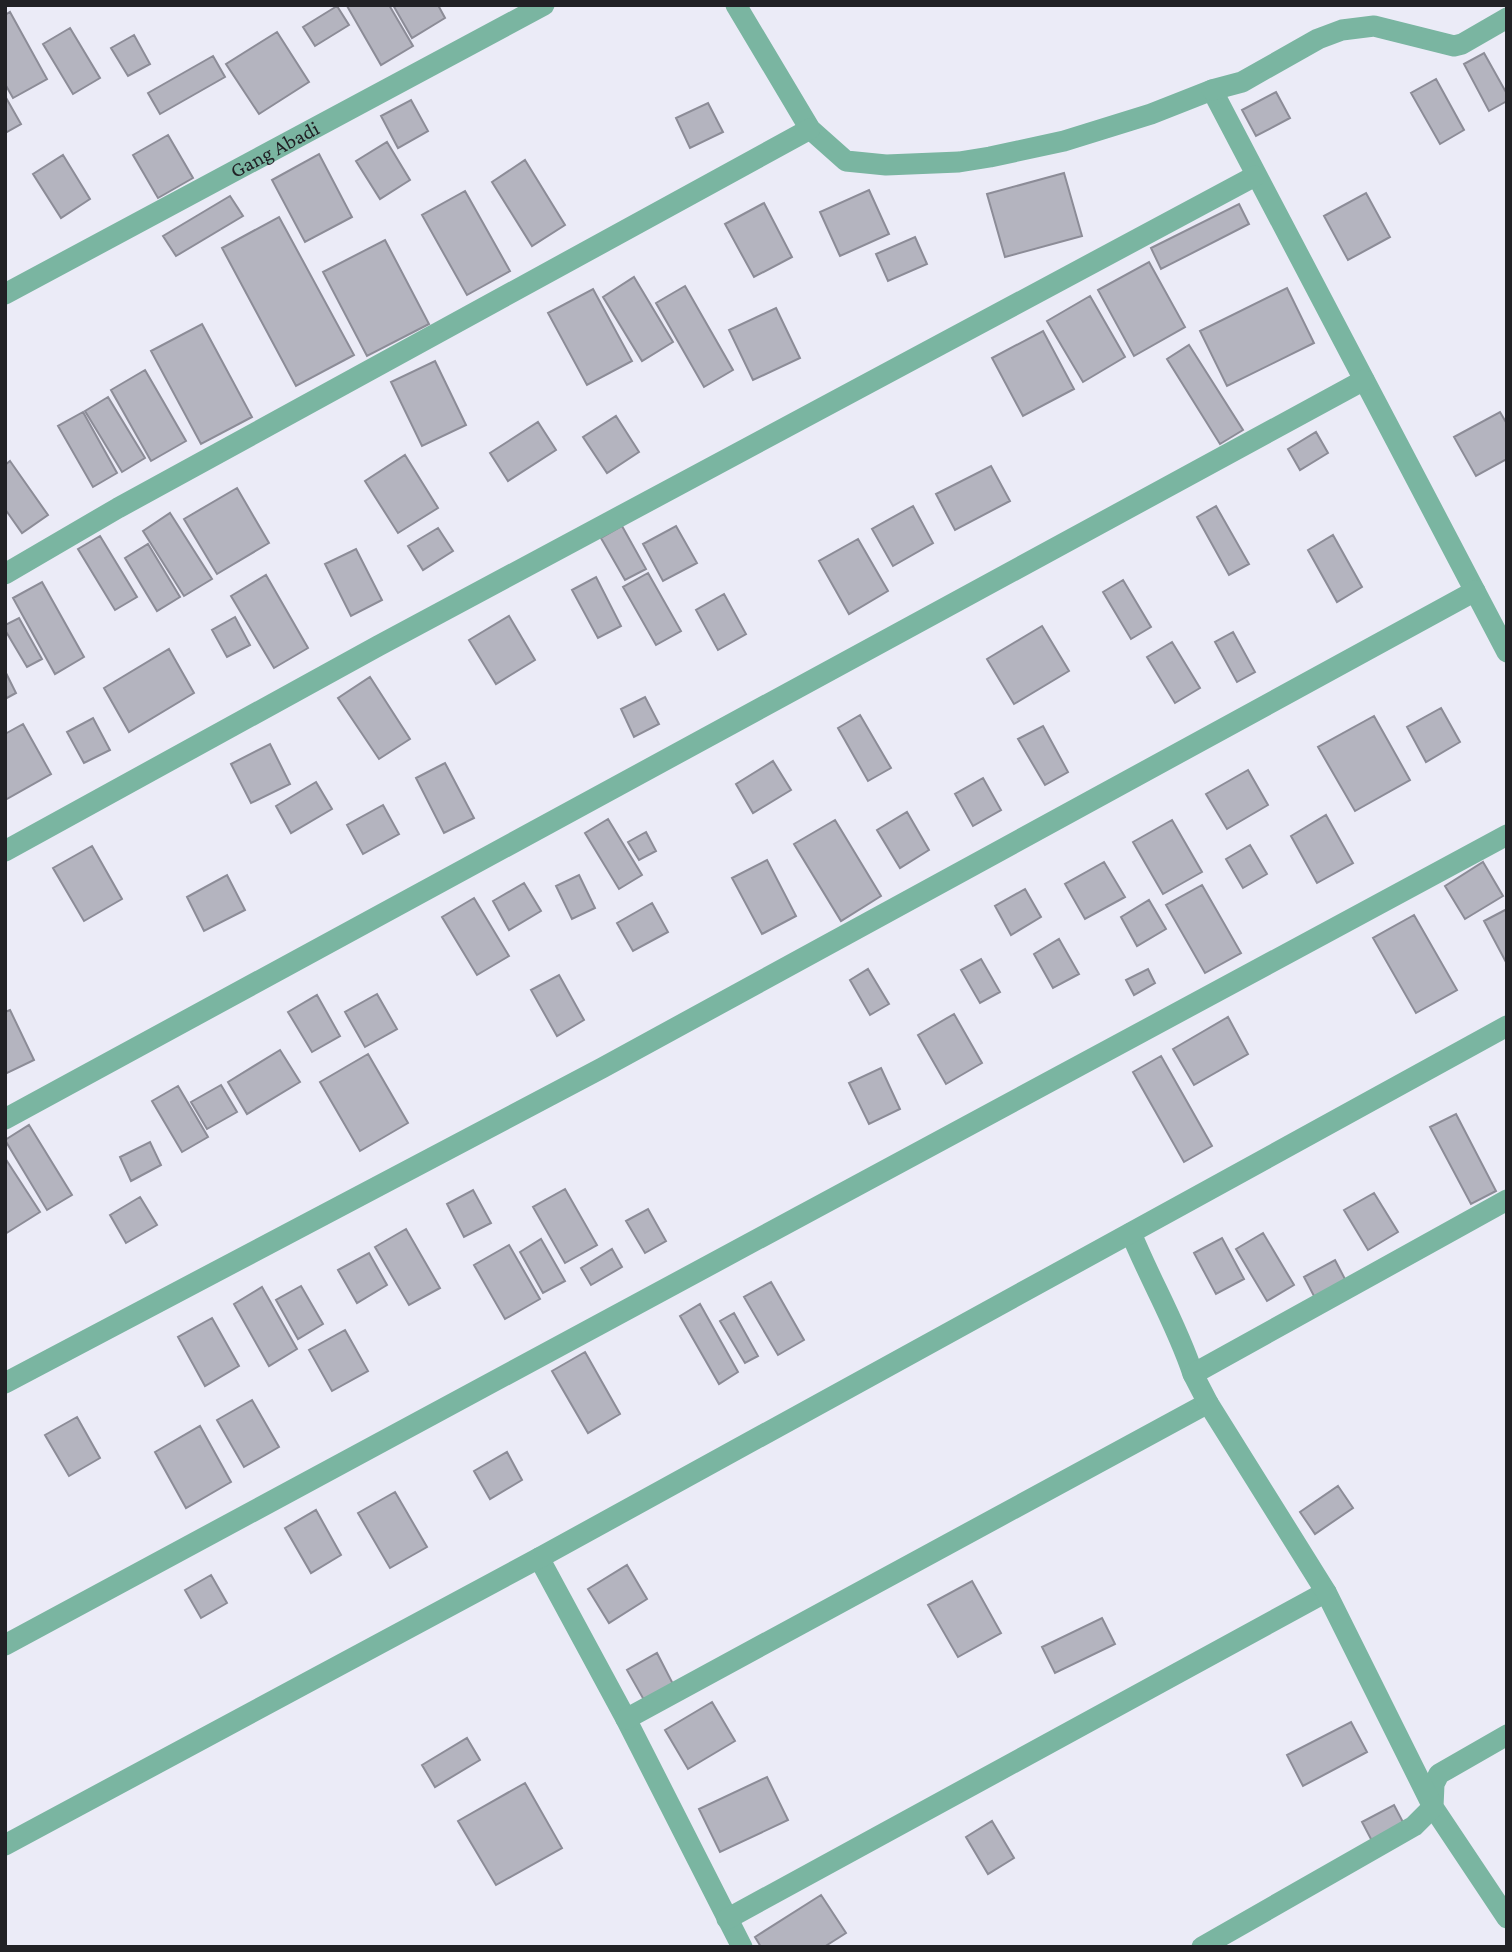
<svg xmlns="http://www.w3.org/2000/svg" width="1512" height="1952" font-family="'Crimson Pro',serif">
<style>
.building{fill:#b4b4bf;stroke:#8c8c97;stroke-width:2}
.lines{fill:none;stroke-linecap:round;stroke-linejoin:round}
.minor{stroke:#7ab5a1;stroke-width:21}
.labels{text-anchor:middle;stroke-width:6;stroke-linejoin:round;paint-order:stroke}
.street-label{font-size:21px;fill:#212125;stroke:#fff}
</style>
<rect width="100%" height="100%" fill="#ebebf7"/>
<path class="building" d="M349 5H389L413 46 381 65 347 6Z
M393 5H438L445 18 412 38Z
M337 6 349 25 315 46 303 27Z
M10 12 47 79 13 98 5 84V15Z
M70 28 100 78 73 94 43 44Z
M277 32 309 82 259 114 226 64Z
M134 35 150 64 128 76 111 48Z
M1484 53 1507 94V101L1489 111 1464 64Z
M213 56 225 77 160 114 148 93Z
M1436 79 1464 130 1440 144 1411 93Z
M1276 92 1290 118 1256 136 1242 110Z
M5 96 21 124 5 133Z
M411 100 428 131 398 148 381 116Z
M708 103 723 132 690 148 676 118Z
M168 135 193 178 158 198 133 155Z
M387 142 410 180 380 199 356 161Z
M319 154 352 217 305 242 272 180Z
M63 155 90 199 61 218 33 174Z
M525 160 565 225 532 246 492 182Z
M1064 173 1082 236 1005 257 987 194Z
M869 190 889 234 840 256 820 212Z
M465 191 510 271 467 295 422 215Z
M1366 193 1390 237 1348 260 1324 216Z
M230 196 243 216 176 256 163 236Z
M764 203 792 257 754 277 725 224Z
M1239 204 1249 224 1161 269 1151 248Z
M279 217 354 355 296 386 222 248Z
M915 237 927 264 888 281 876 254Z
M385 240 429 324 367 356 323 272Z
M1149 262 1185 327 1134 356 1098 290Z
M634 277 673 342 642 361 603 297Z
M685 286 733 370 704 387 656 303Z
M1287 288 1314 343 1227 386 1200 331Z
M593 289 632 361 587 385 548 313Z
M1090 296 1125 357 1083 382 1047 321Z
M776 308 800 358 753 380 729 330Z
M202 324 252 417 201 444 151 351Z
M1043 331 1074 389 1023 416 992 358Z
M1189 345 1243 430 1220 444 1167 359Z
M435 361 466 425 422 446 391 382Z
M145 370 186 441 151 461 111 390Z
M108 397 145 458 122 472 85 411Z
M83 412 117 473 93 487 58 426Z
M1500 412 1507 424V459L1476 476 1454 437Z
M616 416 639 452 607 473 583 437Z
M538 422 556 450 508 481 490 453Z
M1316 432 1328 453 1300 470 1288 449Z
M405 455 438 508 398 533 365 481Z
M10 461 48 515 22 533 5 509V465Z
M991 466 1010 501 955 530 936 494Z
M237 488 269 543 217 574 184 519Z
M913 506 933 543 893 566 872 529Z
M1216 506 1249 564 1229 575 1197 517Z
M170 513 212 579 184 596 143 531Z
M622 526 646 569 625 580 601 538Z
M676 526 697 563 663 581 643 544Z
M438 528 453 551 423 570 408 546Z
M1333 535 1362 587 1337 602 1308 550Z
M100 536 137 597 115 610 78 549Z
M858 539 888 591 849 614 819 561Z
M148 544 180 597 157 611 125 558Z
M356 549 382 600 351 616 325 564Z
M648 573 681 631 656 645 623 587Z
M266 575 308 648 274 668 231 596Z
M596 577 621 626 598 638 572 590Z
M1123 580 1151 627 1131 639 1103 592Z
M42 582 84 657 55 674 13 598Z
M724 594 746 634 718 650 696 610Z
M509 616 535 660 496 684 469 640Z
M235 617 250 645 227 657 212 630Z
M19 618 42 659 27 667 5 630V625Z
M1042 626 1069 671 1014 704 987 659Z
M1233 632 1255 672 1237 682 1215 642Z
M1172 642 1200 688 1175 703 1147 657Z
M169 649 194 693 129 732 104 688Z
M6 673 16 693 5 699V673Z
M370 677 410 739 379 759 338 698Z
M645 697 659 724 634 737 621 709Z
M1441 708 1460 742 1426 762 1407 727Z
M860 715 891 768 868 781 838 728Z
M1374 716 1410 780 1355 811 1318 747Z
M93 718 110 750 84 763 67 732Z
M23 724 51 774 5 800V734Z
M1043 726 1068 772 1045 785 1018 739Z
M270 744 290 784 251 803 231 764Z
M773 761 791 790 753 813 736 784Z
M445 763 474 818 444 833 416 778Z
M1248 770 1268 805 1227 829 1206 794Z
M983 778 1001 810 973 826 955 794Z
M316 782 332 809 291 833 276 806Z
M383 805 399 834 363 854 347 825Z
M907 812 929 850 900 868 877 830Z
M1326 815 1353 863 1317 883 1291 836Z
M608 819 642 875 619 889 585 833Z
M835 820 881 896 841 921 794 844Z
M1172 820 1202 872 1163 894 1133 842Z
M646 832 656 851 639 860 628 842Z
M1250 845 1267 874 1243 888 1226 859Z
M92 846 122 899 84 921 53 868Z
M767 860 796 916 762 934 732 878Z
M1104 862 1125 897 1085 919 1065 884Z
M1483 862 1503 896 1465 919 1445 886Z
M227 875 245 910 204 931 187 897Z
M579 875 595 908 572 919 556 886Z
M524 883 541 911 509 930 493 901Z
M1202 885 1241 953 1205 973 1166 905Z
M1025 889 1041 917 1011 935 995 906Z
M474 898 509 956 477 975 442 917Z
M1149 900 1166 929 1137 946 1121 917Z
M652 903 668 932 633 951 617 923Z
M1507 909V964L1484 921Z
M1414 915 1457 990 1416 1013 1373 938Z
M1059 939 1079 974 1053 988 1034 954Z
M981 959 1000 992 980 1003 961 970Z
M868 969 889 1004 870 1015 850 980Z
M1148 969 1155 983 1134 995 1126 980Z
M559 975 584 1020 557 1036 531 990Z
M377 994 397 1029 365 1047 345 1012Z
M317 995 340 1036 312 1052 288 1012Z
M10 1010 34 1060 5 1074V1012Z
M954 1014 982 1063 946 1084 918 1035Z
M1228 1017 1248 1054 1194 1085 1173 1049Z
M280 1050 300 1082 247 1114 228 1082Z
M368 1054 408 1123 360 1151 320 1082Z
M1161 1056 1212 1146 1184 1162 1133 1072Z
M881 1068 900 1109 869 1124 849 1083Z
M221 1085 237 1112 207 1129 191 1102Z
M178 1086 208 1137 182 1152 152 1101Z
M1456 1114 1496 1191 1471 1204 1430 1127Z
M29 1125 72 1195 47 1210 5 1140Z
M150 1142 161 1165 131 1181 120 1157Z
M5 1158 40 1212 5 1234Z
M565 1189 597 1245 565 1263 533 1207Z
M473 1190 491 1223 464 1237 447 1204Z
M1374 1193 1398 1232 1368 1250 1344 1210Z
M140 1197 157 1225 126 1243 110 1215Z
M648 1209 666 1241 645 1253 626 1221Z
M406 1229 440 1288 409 1305 375 1247Z
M1263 1233 1294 1285 1267 1301 1236 1249Z
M1222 1238 1244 1279 1216 1294 1194 1253Z
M541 1239 565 1281 543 1293 520 1252Z
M509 1245 540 1299 505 1319 474 1265Z
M612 1249 622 1267 591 1285 581 1268Z
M369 1253 387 1285 357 1303 338 1270Z
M1335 1260 1346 1281 1315 1298 1304 1277Z
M771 1282 804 1340 778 1355 744 1297Z
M301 1286 323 1324 298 1339 276 1300Z
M262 1287 297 1349 269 1366 234 1304Z
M700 1304 738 1372 719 1384 680 1316Z
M734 1313 758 1356 745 1363 720 1321Z
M212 1318 239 1366 205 1386 178 1337Z
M345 1330 368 1371 332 1391 309 1350Z
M585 1352 620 1414 588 1433 552 1371Z
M252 1400 279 1447 244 1467 217 1420Z
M77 1417 100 1458 69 1476 45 1435Z
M200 1426 231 1482 186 1508 155 1452Z
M507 1452 522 1480 490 1499 474 1471Z
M1338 1486 1353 1508 1315 1534 1300 1512Z
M395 1492 427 1547 390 1568 358 1513Z
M316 1510 341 1555 311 1573 285 1528Z
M627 1565 647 1599 609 1623 588 1589Z
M211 1575 227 1603 201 1618 185 1590Z
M972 1581 1001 1633 958 1657 928 1605Z
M1102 1618 1115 1644 1055 1673 1042 1647Z
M657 1653 673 1684 644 1700 627 1670Z
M712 1702 735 1741 688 1769 665 1730Z
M1351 1722 1367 1752 1303 1786 1287 1755Z
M467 1738 480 1760 435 1787 422 1765Z
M767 1777 788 1820 720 1852 699 1809Z
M525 1783 562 1848 496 1885 458 1821Z
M1394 1805 1404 1824 1372 1841 1362 1822Z
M992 1821 1014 1858 988 1874 966 1837Z
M821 1895 846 1933 824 1947H761L755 1937Z"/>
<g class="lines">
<g class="minor">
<path d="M736 5 810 129 846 161 886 165 959 162 990 157 1064 141 1151 114 1212 90 1507 652"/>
<path d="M1212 90 1242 82 1318 39 1342 30 1374 26 1454 46 1462 44 1507 18"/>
<path id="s1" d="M5 294 544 5"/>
<path d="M5 574 118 508 810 129"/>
<path d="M5 851 378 646 1255 176"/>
<path d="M5 1119 1364 380"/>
<path d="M1131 1233C1150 1280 1177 1325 1193 1374"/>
<path d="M5 1383 602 1068 1475 591"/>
<path d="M539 1558 626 1719 742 1947"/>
<path d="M5 1645 1507 835"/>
<path d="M626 1719 1208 1403"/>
<path d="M1507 1735 1439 1774 1434 1784 1433 1807 1507 1918"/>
<path d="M5 1845 539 1558 1507 1026"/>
<path d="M727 1919 1326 1592"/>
<path d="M1202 1947 1414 1826 1433 1807 1326 1592 1208 1403 1193 1374 1507 1200"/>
</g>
</g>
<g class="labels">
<g class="street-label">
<text dy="7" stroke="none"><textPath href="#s1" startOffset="306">Gang Abadi</textPath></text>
</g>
</g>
<rect width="1512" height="1952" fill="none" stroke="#212125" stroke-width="14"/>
</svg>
